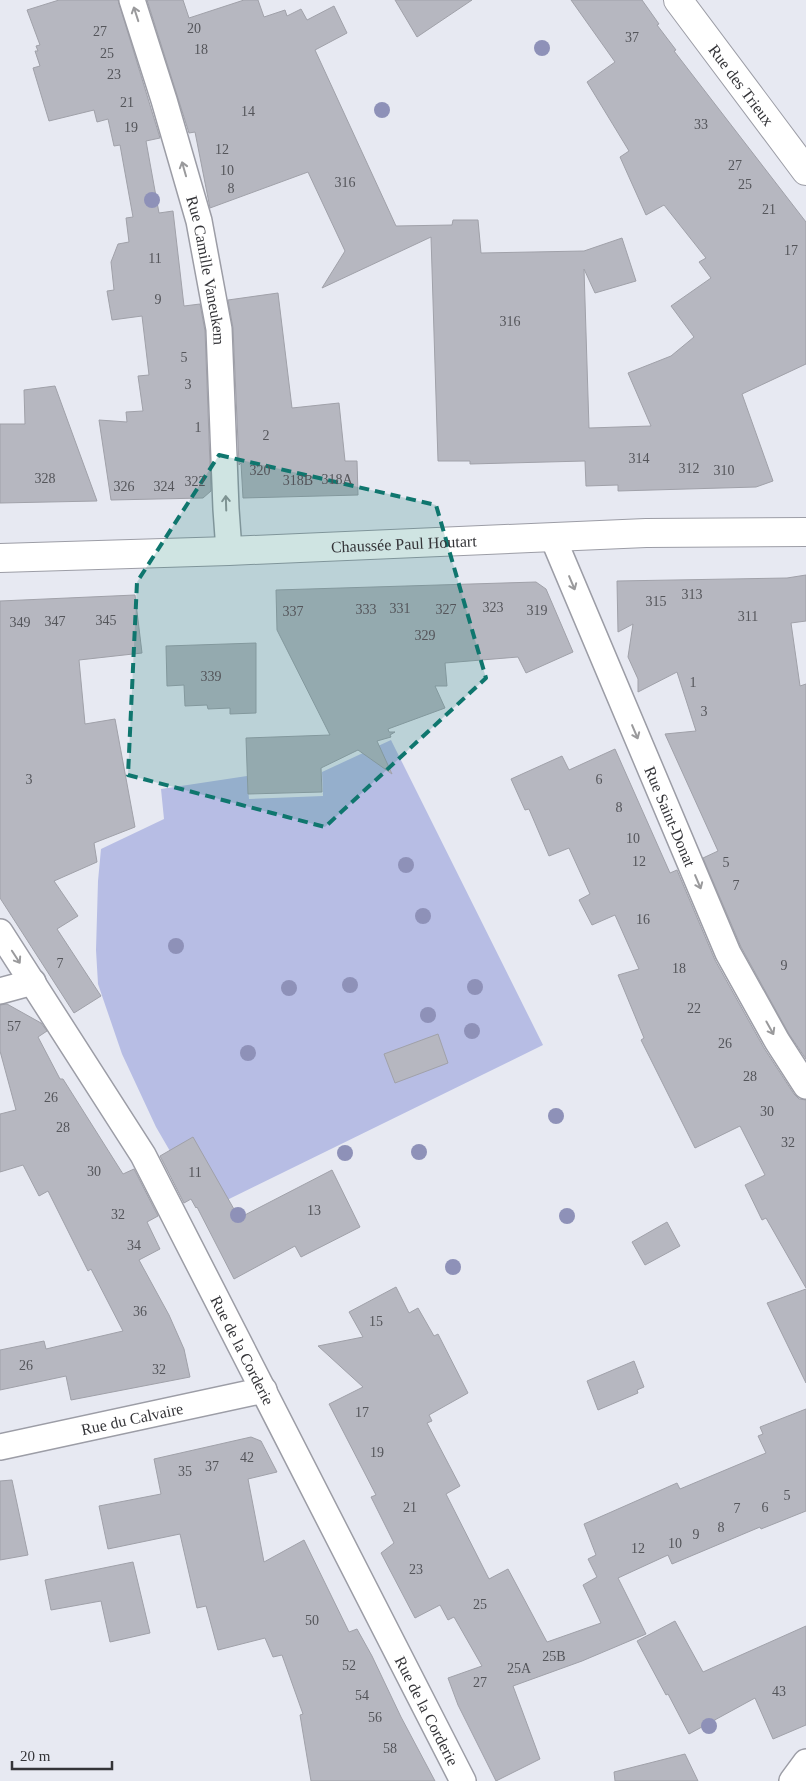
<svg xmlns="http://www.w3.org/2000/svg" width="806" height="1781" font-family="Georgia,serif">
<style>
.green{fill:#b7bde4}
.building{fill:#b6b7c0;stroke:#a0a1a9}
.lines{fill:none;stroke-linecap:round;stroke-linejoin:round}
.street-casing{stroke:#9c9da6;stroke-width:28}
.secondary-casing{stroke:#9c9da6;stroke-width:30}
.primary-casing{stroke:#9c9da6;stroke-width:30}
.street{stroke:#fff;stroke-width:25}
.secondary{stroke:#fff;stroke-width:28}
.primary{stroke:#fff;stroke-width:28}
.tree{fill:#8e91b8}
.oneway{stroke:#9a9a9c}
.marked{fill:#0f766e;fill-opacity:0.2;stroke:#0f766e;stroke-width:4;stroke-dasharray:10 6;stroke-linejoin:round}
.labels{text-anchor:middle;stroke-width:5;stroke-linejoin:round;paint-order:stroke}
.number-label{font-size:14px;fill:#54555a}
.street-label{font-size:16px;fill:#343438;stroke:#e7e9f2}
</style>
<rect width="100%" height="100%" fill="#e7e9f2"/>
<path class="green" d="M391 740 543 1045 225 1201 174 1158 156 1127 122 1054 98 984 96 950 98 881 101 849 164 819 161 789 247 776 249 799 323 796 322 772Z"/>
<path class="building" d="M59 0H118L160 138 146 141 159 213 173 211 184 306 200 304 205 331 211 491 203 498 111 500 99 420 127 422 126 412 143 411 138 376 149 375 142 316 112 320 107 291 114 290 111 262 118 244 129 242 126 218 133 217 120 145 114 146 108 119 97 122 94 110 49 121 33 68 40 66 35 51H38L36 46 40 45 27 10Z
M147 0H183L189 18 244 0H258L264 17 285 10 287 16 301 9 307 20 334 6 347 33 315 50 396 226 452 225 453 220H478L481 253 584 251 622 238 636 281 595 293 584 269 589 428 651 426 628 373 671 356 694 337 671 306 711 278 699 262 706 258 664 205 646 215 620 157 629 151 587 82 615 62 571 0H642L659 24 657 25 676 50 674 51 806 222V364L742 394 773 481 756 487 618 491V485L586 486 585 461 470 464V461H438L431 237 322 288 345 251 308 172 210 208 195 132 189 133Z
M395 0H472L417 37Z
M278 293 292 408 339 403 345 461H357L358 495 243 498 241 463 239 465 233 328 228 300Z
M55 386 97 501 0 503V424H25L24 390Z
M806 575V621L791 623 800 686 806 684V1059L789 1034 741 947 703 858 718 851 665 734 696 731 677 672 638 692V679L628 657 633 624 618 632 617 581 787 578Z
M536 582 546 589 573 652 526 673 518 657 445 663 447 686H435L445 708 388 729 389 732H395L390 735 391 737 377 741 392 774 358 750 321 768 322 792 248 794 246 738 330 735 277 630 276 590Z
M135 595 142 653 79 660 85 724 115 719 135 827 94 843 97 862 54 881 78 916 57 929 101 996 74 1013 0 898V601Z
M256 643V713L230 714V708L208 709 207 705 185 706 184 685 167 686 166 646Z
M615 749 670 873 677 870 715 960 764 1048 794 1094 799 1099 806 1100V1288L766 1218 762 1220 745 1185 765 1175 740 1126 695 1148 641 1040 644 1038 618 975 639 969 615 915 592 925 579 900 590 894 569 848 549 856 529 809 525 810 511 779 562 756 569 770Z
M7 1004 41 1023 47 1031 38 1037 60 1079H63L123 1174 134 1169 158 1216 147 1222 160 1249 139 1260 169 1315 184 1349 190 1377 71 1400 66 1376 0 1390V1350L44 1341 46 1349 123 1331 91 1269 88 1271 48 1191 39 1196 23 1165 0 1172V1114L16 1110 0 1051V1005Z
M438 1034 448 1063 395 1083 384 1054Z
M193 1137 239 1218 332 1170 360 1227 301 1257 295 1246 234 1279 197 1207 196 1208 191 1199 184 1203 160 1156Z
M667 1222 680 1246 645 1265 632 1242Z
M396 1287 409 1313 418 1308 434 1336 438 1334 468 1393 429 1415 432 1421 427 1423 460 1486 446 1494 489 1579 508 1569 547 1642 601 1623 583 1585 597 1577 588 1559 596 1555 584 1524 677 1483 680 1489 766 1453 758 1436 763 1434 760 1427 806 1409V1511L761 1529 760 1527 672 1564 668 1555 618 1578 646 1634 582 1661 513 1686 540 1759 496 1781 458 1705 448 1678 482 1666 454 1617 448 1620 440 1605 415 1618 381 1553 394 1543 371 1497 376 1495 329 1404 363 1387 318 1346 363 1337 349 1312Z
M806 1289V1383L767 1303Z
M634 1361 644 1387 637 1390 638 1393 598 1410 587 1381Z
M251 1437 261 1441 277 1472 248 1479 264 1562 304 1540 349 1632 357 1629 372 1656 401 1717 435 1781H311L300 1715 303 1714 282 1655 273 1657 265 1638 218 1650 206 1606 197 1608 180 1534 108 1549 99 1506 161 1494 154 1459Z
M12 1480 28 1555 0 1560V1481Z
M133 1562 150 1633 110 1642 101 1601 51 1610 45 1580Z
M675 1621 703 1672 806 1626V1725L773 1739 755 1698 689 1734 668 1694 666 1695 637 1641Z
M685 1754 698 1781H615L614 1772Z"/>
<g class="lines">
<g class="street-casing">
<g id="street">
<path id="s1" d="M132 0 164 100 199 221 219 329 226 509 229 551"/>
<path id="s2" d="M553 538 728 953 777 1041 806 1086"/>
<path id="s3" d="M0 932 143 1155 463 1781"/>
<path d="M0 991 33 982"/>
<path id="s4" d="M0 1447 264 1390"/>
<path d="M792 1781 806 1762"/>
</g>
</g>
<g class="secondary-casing">
<g id="secondary">
<path id="s5" d="M678 0 806 171"/>
</g>
</g>
<g class="primary-casing">
<g id="primary">
<path id="s6" d="M0 558 229 551 646 533 806 532"/>
</g>
</g>
<use href="#street" class="street"/>
<use href="#secondary" class="secondary"/>
<use href="#primary" class="primary"/>
</g>
<g class="tree">
<circle cx="542" cy="48" r="8"/>
<circle cx="382" cy="110" r="8"/>
<circle cx="152" cy="200" r="8"/>
<circle cx="406" cy="865" r="8"/>
<circle cx="423" cy="916" r="8"/>
<circle cx="176" cy="946" r="8"/>
<circle cx="350" cy="985" r="8"/>
<circle cx="475" cy="987" r="8"/>
<circle cx="289" cy="988" r="8"/>
<circle cx="428" cy="1015" r="8"/>
<circle cx="472" cy="1031" r="8"/>
<circle cx="248" cy="1053" r="8"/>
<circle cx="556" cy="1116" r="8"/>
<circle cx="419" cy="1152" r="8"/>
<circle cx="345" cy="1153" r="8"/>
<circle cx="238" cy="1215" r="8"/>
<circle cx="567" cy="1216" r="8"/>
<circle cx="453" cy="1267" r="8"/>
<circle cx="709" cy="1726" r="8"/>
</g>
<defs><path id="oneway-shaft" d="M-6 0H5M1.5-3L5.5 0L1.5 3" fill="none" stroke-width="1.6" stroke-linecap="round" stroke-linejoin="round" transform="scale(1.25)"/></defs>
<g class="oneway">
<use href="#oneway-shaft" transform="translate(136 14) rotate(-108)"/>
<use href="#oneway-shaft" transform="translate(184 169) rotate(-106)"/>
<use href="#oneway-shaft" transform="translate(226 503) rotate(-92)"/>
<use href="#oneway-shaft" transform="translate(572 583) rotate(67)"/>
<use href="#oneway-shaft" transform="translate(635 732) rotate(67)"/>
<use href="#oneway-shaft" transform="translate(698 882) rotate(67)"/>
<use href="#oneway-shaft" transform="translate(16 957) rotate(57)"/>
<use href="#oneway-shaft" transform="translate(770 1028) rotate(61)"/>
</g>
<path class="marked" d="M219 455 436 505 486 678 325 827 128 775 137 582Z"/>
<g class="labels">
<g class="number-label">
<text x="194" y="33">20</text>
<text x="100" y="36">27</text>
<text x="632" y="42">37</text>
<text x="201" y="54">18</text>
<text x="107" y="58">25</text>
<text x="114" y="79">23</text>
<text x="127" y="107">21</text>
<text x="248" y="116">14</text>
<text x="701" y="129">33</text>
<text x="131" y="132">19</text>
<text x="222" y="154">12</text>
<text x="735" y="170">27</text>
<text x="227" y="175">10</text>
<text x="345" y="187">316</text>
<text x="745" y="189">25</text>
<text x="231" y="193">8</text>
<text x="769" y="214">21</text>
<text x="791" y="255">17</text>
<text x="155" y="263">11</text>
<text x="158" y="304">9</text>
<text x="510" y="326">316</text>
<text x="184" y="362">5</text>
<text x="188" y="389">3</text>
<text x="198" y="432">1</text>
<text x="266" y="440">2</text>
<text x="639" y="463">314</text>
<text x="689" y="473">312</text>
<text x="260" y="475">320</text>
<text x="724" y="475">310</text>
<text x="45" y="483">328</text>
<text x="337" y="484">318A</text>
<text x="298" y="485">318B</text>
<text x="195" y="486">322</text>
<text x="124" y="491">326</text>
<text x="164" y="491">324</text>
<text x="692" y="599">313</text>
<text x="656" y="606">315</text>
<text x="493" y="612">323</text>
<text x="400" y="613">331</text>
<text x="366" y="614">333</text>
<text x="446" y="614">327</text>
<text x="537" y="615">319</text>
<text x="293" y="616">337</text>
<text x="748" y="621">311</text>
<text x="106" y="625">345</text>
<text x="55" y="626">347</text>
<text x="20" y="627">349</text>
<text x="425" y="640">329</text>
<text x="211" y="681">339</text>
<text x="693" y="687">1</text>
<text x="704" y="716">3</text>
<text x="29" y="784">3</text>
<text x="599" y="784">6</text>
<text x="619" y="812">8</text>
<text x="633" y="843">10</text>
<text x="639" y="866">12</text>
<text x="726" y="867">5</text>
<text x="736" y="890">7</text>
<text x="643" y="924">16</text>
<text x="60" y="968">7</text>
<text x="784" y="970">9</text>
<text x="679" y="973">18</text>
<text x="694" y="1013">22</text>
<text x="14" y="1031">57</text>
<text x="725" y="1048">26</text>
<text x="750" y="1081">28</text>
<text x="51" y="1102">26</text>
<text x="767" y="1116">30</text>
<text x="63" y="1132">28</text>
<text x="788" y="1147">32</text>
<text x="94" y="1176">30</text>
<text x="195" y="1177">11</text>
<text x="314" y="1215">13</text>
<text x="118" y="1219">32</text>
<text x="134" y="1250">34</text>
<text x="140" y="1316">36</text>
<text x="376" y="1326">15</text>
<text x="26" y="1370">26</text>
<text x="159" y="1374">32</text>
<text x="362" y="1417">17</text>
<text x="377" y="1457">19</text>
<text x="247" y="1462">42</text>
<text x="212" y="1471">37</text>
<text x="185" y="1476">35</text>
<text x="787" y="1500">5</text>
<text x="410" y="1512">21</text>
<text x="765" y="1512">6</text>
<text x="737" y="1513">7</text>
<text x="721" y="1532">8</text>
<text x="696" y="1539">9</text>
<text x="675" y="1548">10</text>
<text x="638" y="1553">12</text>
<text x="416" y="1574">23</text>
<text x="480" y="1609">25</text>
<text x="312" y="1625">50</text>
<text x="554" y="1661">25B</text>
<text x="349" y="1670">52</text>
<text x="519" y="1673">25A</text>
<text x="480" y="1687">27</text>
<text x="779" y="1696">43</text>
<text x="362" y="1700">54</text>
<text x="375" y="1722">56</text>
<text x="390" y="1753">58</text>
</g>
<g class="street-label">
<text dy="6" stroke="none"><textPath href="#s5" startOffset="106">Rue des Trieux</textPath></text>
<text dy="6" stroke="none"><textPath href="#s1" startOffset="281">Rue Camille Vaneukem</textPath></text>
<text dy="6" stroke="none"><textPath href="#s6" startOffset="404">Chaussée Paul Houtart</textPath></text>
<text dy="6" stroke="none"><textPath href="#s2" startOffset="302">Rue Saint-Donat</textPath></text>
<text dy="6" stroke="none"><textPath href="#s3" startOffset="484">Rue de la Corderie</textPath></text>
<text dy="6" stroke="none"><textPath href="#s4" startOffset="135">Rue du Calvaire</textPath></text>
<text dy="6" stroke="none"><textPath href="#s3" startOffset="889">Rue de la Corderie</textPath></text>
</g>
</g>
<path d="M12 1761v8h100v-8" fill="none" stroke="#343438" stroke-width="2.5"/>
<text x="20" y="1761" font-size="15" fill="#343438" stroke="#e7e9f2" stroke-width="4" paint-order="stroke">20 m</text>
</svg>
